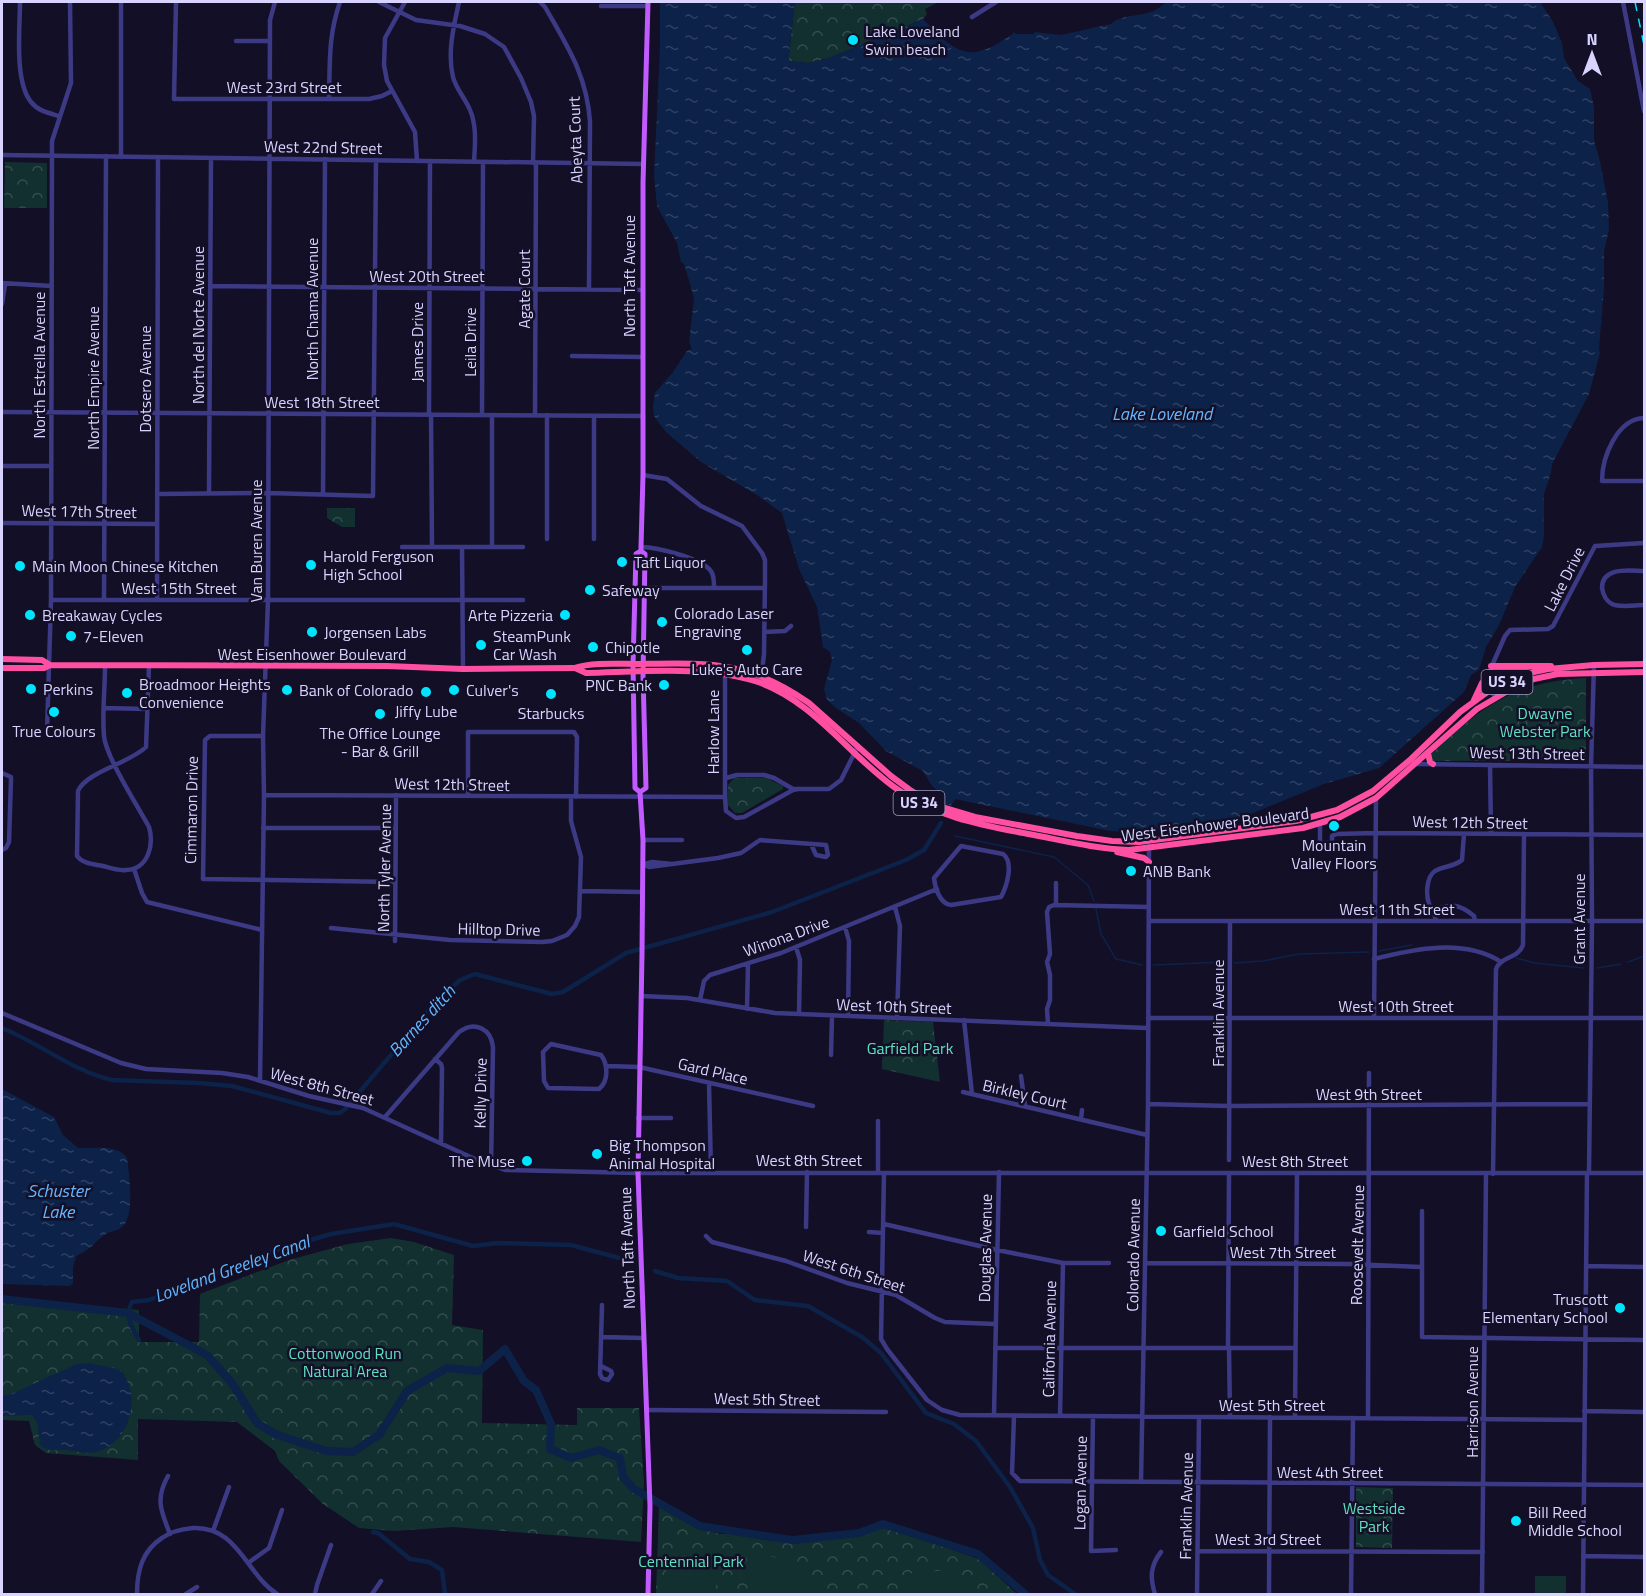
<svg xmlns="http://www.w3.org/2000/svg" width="1646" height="1596" font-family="'Titillium Web',sans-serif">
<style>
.forest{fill:url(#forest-crowns)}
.pitch{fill:#12302f}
.water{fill:url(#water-ripples)}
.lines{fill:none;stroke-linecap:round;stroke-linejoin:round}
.stream{stroke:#0c2248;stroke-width:1.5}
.canal{stroke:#0c2248;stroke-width:4.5}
.river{stroke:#0c2248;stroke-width:8}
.minor{stroke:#3d3a85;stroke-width:4.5}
.major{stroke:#c25bff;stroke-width:5}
.highway{stroke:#ff4fa3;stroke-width:6}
.rail{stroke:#00e5ff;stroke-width:1.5;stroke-dasharray:9 8;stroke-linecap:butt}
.poi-dot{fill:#00e5ff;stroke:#130f26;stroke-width:2}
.labels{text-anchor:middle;stroke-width:5;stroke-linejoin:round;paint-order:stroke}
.shield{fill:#130f26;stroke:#9e99be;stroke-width:1.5}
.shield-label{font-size:15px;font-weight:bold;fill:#d9d4ff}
.poi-label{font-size:16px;fill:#d9d4ff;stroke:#130f26;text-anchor:start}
.street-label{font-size:16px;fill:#d9d4ff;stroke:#130f26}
.park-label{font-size:16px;fill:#5fe0c0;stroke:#130f26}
.water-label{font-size:18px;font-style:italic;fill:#62b6ff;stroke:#130f26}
</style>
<defs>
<pattern id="forest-crowns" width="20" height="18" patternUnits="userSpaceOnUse" patternTransform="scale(1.5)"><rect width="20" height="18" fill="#12302f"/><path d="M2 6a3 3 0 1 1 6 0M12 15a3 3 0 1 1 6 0" fill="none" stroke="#344d4e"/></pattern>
<pattern id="water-ripples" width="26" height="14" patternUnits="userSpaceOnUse" patternTransform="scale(1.5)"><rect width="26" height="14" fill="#0c2248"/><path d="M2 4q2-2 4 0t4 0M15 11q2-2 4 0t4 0" fill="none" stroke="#2f4163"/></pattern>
</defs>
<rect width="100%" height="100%" fill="#130f26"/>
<path class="forest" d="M795 2H939L925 9 927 14 923 19 829 58 808 63 789 61V54Z
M5 162 47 163V208H4Z
M327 508H355V527H342L327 518Z
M1496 670 1523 671 1492 686 1491 678Z
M1586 678V760L1432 761 1430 755C1482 707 1513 682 1586 678Z
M734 778H766L783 786V789L742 813H735L727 804 728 785Z
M884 1020 933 1022 940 1082 882 1069Z
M391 1238 414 1242 454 1255 452 1325 483 1330 482 1423 577 1425V1408H639L644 1483 641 1542 453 1527 394 1531 359 1528 323 1504 279 1461 275 1451 237 1422 138 1419V1460L46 1453 35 1445 29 1421 2 1420V1298L139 1310V1342H199L200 1294 289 1260 348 1244Z
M1356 1487 1393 1488 1392 1548 1356 1547Z
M659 1505 696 1527 720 1534H733L766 1540 794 1542 822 1540 863 1534 875 1528 884 1527 898 1531 979 1559 1017 1594H656Z"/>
<path class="pitch" d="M1489 732H1501V755H1489Z
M922 1059 930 1060 932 1063 928 1078 915 1075 912 1070 915 1063Z
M688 1555H716V1594H661C662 1570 667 1566 688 1555Z
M747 1556C777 1557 812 1555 811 1594H748Z
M947 1570 971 1594H906L907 1574Z
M1535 1576H1566V1594H1535Z"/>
<path class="water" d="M660 2H795L789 53V61L808 63 829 58 923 19C939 35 959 60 983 50 994 47 1004 39 1013 34V32L1017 34H1034V32L1061 35 1111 24C1126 11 1150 20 1166 2H1540L1553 22 1562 43 1564 58 1578 81 1590 89 1594 107V140L1600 161 1608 203 1609 229 1604 251V288L1599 348 1600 353 1589 394 1552 464 1551 473 1544 494V536L1542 547 1515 587 1499 625 1486 647 1479 670 1471 675 1464 692 1379 768 1324 784 1241 818 1149 831 1126 832 1110 831 955 799 951 806 939 802 942 794 932 786 923 771 886 751 859 723 836 708 827 700 824 689 832 660 830 652 823 647 817 607 799 569 782 513 757 495 701 462 666 432 654 416 653 406 655 393 673 372 687 351 692 349 689 342 694 299 691 287 684 264 681 262 677 243 657 206 654 176 660 48Z
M2 1089 54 1117 63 1135 78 1148C93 1149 118 1143 127 1158 129 1173 135 1215 123 1226 119 1231 112 1230 106 1234 95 1241 91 1250 76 1256L73 1267V1283L70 1286 2 1284Z
M88 1363 119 1369C142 1391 132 1438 102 1450 89 1456 79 1451 66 1450 55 1450 48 1452 40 1445L37 1422 32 1415 2 1416V1396L11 1394 77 1364Z"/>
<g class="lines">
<path class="stream" d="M955 836 1054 857 1088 885 1094 901
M1096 909 1101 934 1116 959 1142 965
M1379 951 1412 945
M1516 958 1535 963 1584 968
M1628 962 1644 956
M1234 963 1263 961 1299 954 1369 952
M1153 965 1224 962
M1597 968 1621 964"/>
<path class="canal" d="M2 1028C39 1043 73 1071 112 1080L198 1083 232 1086 331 1113H340L345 1109 436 1002 460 980 475 974 552 994 563 992 626 953 772 912 906 860 924 850 941 823
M655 1271 678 1278 727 1281 755 1300 808 1306 862 1337 881 1353 926 1413 954 1424 976 1441 1010 1487 1033 1528 1040 1560 1048 1575 1075 1594
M139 1340C132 1327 124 1317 132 1302L149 1300 267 1253 331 1234 394 1224 473 1246 498 1243 571 1245 627 1260
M373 1532 378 1533 410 1559 429 1562 442 1570 445 1594"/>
<path class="river" d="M2 1299 128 1313 207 1355 232 1383 257 1423 275 1434 326 1451 353 1452 379 1435 407 1391 447 1368 479 1371 505 1349 524 1381 536 1390 551 1424 550 1449 571 1458 599 1450 620 1458 623 1477 634 1489 700 1526 792 1540 859 1533 883 1524 978 1554 1025 1594"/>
<path class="minor" d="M20 2C20 28 14 81 31 102 38 111 49 113 59 116
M176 2 174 99H369L382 96 392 91
M379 2 416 20 460 26 485 34 504 47 521 78 531 102 534 116 533 163
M405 2 385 38 384 65 387 81 415 132 417 161
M459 2C454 25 447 52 453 77 456 89 465 98 470 110 477 126 475 145 474 162
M540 2 545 7C567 46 587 75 590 122L589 289
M1623 2 1644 111
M601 6H648
M972 17 996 2
M236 41H270
M329 99C330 64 328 36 340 2
M2 155 643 164
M121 157V2
M2 283 52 286
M211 286 642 290
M2 304 5 285
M572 356 643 357
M2 412 643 416
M429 415 430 161
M431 415 432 547
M482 415 483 162
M535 415 536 163
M547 415V539
M594 416V539
M1644 418C1617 419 1602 457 1602 481H1644
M2 466H51
M643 475 667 479 701 506 742 526 762 553 765 560V581L764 654 761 680
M209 493 211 158
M157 494 268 493 373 496 376 160
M323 495 325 159
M2 523 157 524
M402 547H523
M462 547 463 669
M492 547V415
M641 547C656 547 706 559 712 573 714 577 714 583 714 587
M1644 571C1630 571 1602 566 1602 588 1603 594 1606 601 1612 604 1620 608 1635 605 1644 605
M645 588H764
M51 600H523
M104 600 106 156
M157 600 158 157
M764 632 785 631 791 626
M105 666C105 689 102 713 104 736 106 757 137 805 149 827 154 844 149 869 126 870 119 871 110 868 103 866 94 864 83 864 77 856L78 791C86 772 130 763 146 747L149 666
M725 666V797L726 811 736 818 744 817 793 790 798 789
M1495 697 1487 684V677L1505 636 1510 630 1548 629 1553 626 1595 546 1644 543
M104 708 147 709
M47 732 51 600 52 141 71 83 70 2
M263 736H210L205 740 203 879 395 882
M1414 762 1416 764 1644 767
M1490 765 1491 834
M2 773 11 777V780L9 842 6 848 2 850
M726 778 737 775H764L774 778 793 789H829L841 780 858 746
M264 795 725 797
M468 796V732H574L577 737 576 797
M1320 824V843H1332V836L1336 834 1376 833 1644 835
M263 828H395
M643 840H682
M961 846 1003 854C1014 862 1007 886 1001 897L951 905C940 904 935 888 934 878Z
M643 864 649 867 672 864 652 862 645 864
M672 864 718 858 741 853 760 840 826 845 828 855 826 857 816 855 811 844
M134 869 142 893 147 902 262 930
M1056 883V905
M580 891 642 892
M895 907 900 926 897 1018
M1434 911C1451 902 1461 905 1474 916L1475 921
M1149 921H1644
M1436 921C1435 912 1432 911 1429 904 1426 895 1426 877 1435 871 1443 866 1454 867 1462 860L1464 834
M845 927 849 941 848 1016
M331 928 450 940 542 942 552 941 567 935 575 926 579 917 581 857 571 821V797
M395 941 396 795
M796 947 800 960 799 1014
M1374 959C1414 949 1464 938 1501 962
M641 996 687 998 775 1013 1147 1028
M700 1000 704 981 710 975 781 953 937 889
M747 1009 748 964
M2 1013 121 1063 146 1069 222 1073 248 1077 309 1096 363 1108 475 1159 505 1170 638 1173H1644
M1148 1018H1644
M1374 1018 1376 798
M964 1020 972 1094
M1048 1024 1047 1009 1050 1000V975L1047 962 1050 954 1047 912 1049 907 1054 905 1149 907
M551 1044 601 1055C608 1064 609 1081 599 1089L548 1088 544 1081 543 1052Z
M831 1055 832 1016
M435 1059 441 1064 442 1068 441 1143
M607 1066 639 1067 813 1106
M1021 1076 1025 1105
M260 1081 264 795 263 736 268 600 270 20 275 2
M709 1083 711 1173
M963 1092 1147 1135
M1148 1104 1229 1106 1590 1104
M385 1117 459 1032C475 1020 491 1029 493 1047L491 1166
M638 1118H671
M1081 1119 1082 1110
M1229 1160 1230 921
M878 1172V1121
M884 1173 881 1339 887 1349 927 1400 942 1410 960 1415 1584 1420
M1589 1173 1592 921 1591 766 1594 665
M1493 1174 1496 969C1501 956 1518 959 1523 945L1524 834
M1422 1211V1337L1644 1340
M884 1224 997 1250 1063 1263H1109
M806 1227 807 1172
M869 1232 883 1233
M706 1236 712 1242 786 1261 847 1283 896 1295 935 1318 945 1322 995 1324
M1145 1263 1349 1264 1421 1267
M1586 1266 1644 1267
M602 1337 643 1338
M995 1348H1295
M1228 1348 1229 1173
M1229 1348 1230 1417
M601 1366 611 1371 612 1374 608 1380 602 1378 600 1374 602 1305
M647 1410 886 1412
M1584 1411 1644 1412
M994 1415 999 1172
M1014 1416 1012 1473 1020 1481 1644 1485
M1060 1416 1063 1263
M1093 1416 1091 1551 1116 1550
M1295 1417 1297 1173
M1368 1418 1369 1073
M168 1476C155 1499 161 1511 170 1534
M1141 1482 1148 1104 1149 846
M213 1531 229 1487
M1198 1551 1483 1552
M1583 1556 1644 1557
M248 1563 269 1548 282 1510
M137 1594C137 1571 142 1551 162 1538 171 1531 182 1529 193 1528 238 1526 246 1574 277 1594
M186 1594 197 1587
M315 1594 317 1585 331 1545
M372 1594 381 1581
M1155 1594C1150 1578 1150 1566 1161 1552
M1197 1594 1199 1417
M1269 1594 1270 1417
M1351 1594 1353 1418
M1482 1594 1486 1174
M1583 1594 1587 1173"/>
<path class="major" d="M648 2 643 183V475L641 547V551L645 554 643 676 646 788 640 792 643 840 642 954 638 1173 650 1506 648 1594
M640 792 635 788 633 664 636 554 641 551"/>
<path class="highway" d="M2 659 42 660 50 665
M1491 666H1551
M2 668H44L50 665 387 666 463 669 574 668C594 662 617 664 638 664 709 663 748 660 809 703L891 776 910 790 938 806 975 817 1077 836 1112 841 1139 842 1296 821 1337 810 1373 791 1411 759 1460 712 1490 690 1529 673 1548 669 1594 665 1644 664
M575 668 586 673C637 672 710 665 758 682 813 701 848 754 894 787 937 819 988 826 1039 836 1069 842 1099 849 1129 850L1303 828 1340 817 1376 798 1477 709 1518 685 1534 679 1558 674 1644 672
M1474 700 1482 683 1486 680
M1428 753 1430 762 1433 764
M1117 852 1144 858 1149 862"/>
<path class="rail" d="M1635 2 1644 45"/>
</g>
<g class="poi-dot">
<circle cx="853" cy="40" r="6"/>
<circle cx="622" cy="562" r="6"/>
<circle cx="311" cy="565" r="6"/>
<circle cx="20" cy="566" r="6"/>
<circle cx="590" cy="590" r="6"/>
<circle cx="30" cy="615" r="6"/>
<circle cx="565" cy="615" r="6"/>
<circle cx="662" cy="622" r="6"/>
<circle cx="312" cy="632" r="6"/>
<circle cx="71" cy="636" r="6"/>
<circle cx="481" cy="645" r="6"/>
<circle cx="593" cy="647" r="6"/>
<circle cx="747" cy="650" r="6"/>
<circle cx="664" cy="685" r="6"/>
<circle cx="31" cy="689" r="6"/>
<circle cx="287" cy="690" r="6"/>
<circle cx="454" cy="690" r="6"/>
<circle cx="426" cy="692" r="6"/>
<circle cx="127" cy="693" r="6"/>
<circle cx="551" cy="694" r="6"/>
<circle cx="54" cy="712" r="6"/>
<circle cx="380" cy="714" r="6"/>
<circle cx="1334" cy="826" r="6"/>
<circle cx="1131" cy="871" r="6"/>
<circle cx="597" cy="1154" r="6"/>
<circle cx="527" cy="1161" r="6"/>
<circle cx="1161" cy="1231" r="6"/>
<circle cx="1620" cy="1308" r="6"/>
<circle cx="1516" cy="1521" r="6"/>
</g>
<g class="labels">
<g class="shield">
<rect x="1481.5" y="670" width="51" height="24" rx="4.5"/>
<rect x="893.5" y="791" width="51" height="24" rx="4.5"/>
</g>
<g class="shield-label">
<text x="1507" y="687">US 34</text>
<text x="919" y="808">US 34</text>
</g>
<g class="poi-label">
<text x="865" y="37">Lake Loveland<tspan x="865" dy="18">Swim beach</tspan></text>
<text x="323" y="562">Harold Ferguson<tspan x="323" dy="18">High School</tspan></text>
<text x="634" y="568">Taft Liquor</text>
<text x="32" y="572">Main Moon Chinese Kitchen</text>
<text x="602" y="596">Safeway</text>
<text x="674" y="619">Colorado Laser<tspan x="674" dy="18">Engraving</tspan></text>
<text x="42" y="621">Breakaway Cycles</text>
<text x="553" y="621" text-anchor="end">Arte Pizzeria</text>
<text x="324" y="638">Jorgensen Labs</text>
<text x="83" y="642">7-Eleven</text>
<text x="493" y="642">SteamPunk<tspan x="493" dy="18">Car Wash</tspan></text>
<text x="605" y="653">Chipotle</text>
<text x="747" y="675" text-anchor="middle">Luke's Auto Care</text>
<text x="139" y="690">Broadmoor Heights<tspan x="139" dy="18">Convenience</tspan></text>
<text x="652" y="691" text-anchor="end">PNC Bank</text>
<text x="43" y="695">Perkins</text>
<text x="299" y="696">Bank of Colorado</text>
<text x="466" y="696">Culver's</text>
<text x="426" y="717" text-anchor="middle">Jiffy Lube</text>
<text x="551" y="719" text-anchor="middle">Starbucks</text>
<text x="54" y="737" text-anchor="middle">True Colours</text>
<text x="380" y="739" text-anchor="middle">The Office Lounge<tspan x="380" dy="18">- Bar &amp; Grill</tspan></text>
<text x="1334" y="851" text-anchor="middle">Mountain<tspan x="1334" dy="18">Valley Floors</tspan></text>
<text x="1143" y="877">ANB Bank</text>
<text x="609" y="1151">Big Thompson<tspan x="609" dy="18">Animal Hospital</tspan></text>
<text x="515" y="1167" text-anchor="end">The Muse</text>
<text x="1173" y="1237">Garfield School</text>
<text x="1608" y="1305" text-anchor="end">Truscott<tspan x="1608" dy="18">Elementary School</tspan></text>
<text x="1528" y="1518">Bill Reed<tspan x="1528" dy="18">Middle School</tspan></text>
</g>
<g class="street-label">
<text x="284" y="93">West 23rd Street</text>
<text transform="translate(575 140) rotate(-92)" y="6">Abeyta Court</text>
<text transform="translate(323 147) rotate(1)" y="6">West 22nd Street</text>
<text x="427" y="282">West 20th Street</text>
<text transform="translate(629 276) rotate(-90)" y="6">North Taft Avenue</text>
<text transform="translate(524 289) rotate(-90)" y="6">Agate Court</text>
<text transform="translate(312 309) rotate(-90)" y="6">North Chama Avenue</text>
<text transform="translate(198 325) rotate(-90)" y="6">North del Norte Avenue</text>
<text transform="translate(417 342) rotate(-90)" y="6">James Drive</text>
<text transform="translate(470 342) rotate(-90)" y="6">Leila Drive</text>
<text transform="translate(39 365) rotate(-90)" y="6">North Estrella Avenue</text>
<text transform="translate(93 378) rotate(-90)" y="6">North Empire Avenue</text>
<text transform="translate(145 379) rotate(-90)" y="6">Dotsero Avenue</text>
<text x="322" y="408">West 18th Street</text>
<text transform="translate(79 511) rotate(1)" y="6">West 17th Street</text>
<text transform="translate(256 541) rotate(-90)" y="6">Van Buren Avenue</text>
<text transform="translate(1564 579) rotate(-63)" y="6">Lake Drive</text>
<text x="179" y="594">West 15th Street</text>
<text x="312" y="660">West Eisenhower Boulevard</text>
<text transform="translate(713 732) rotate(-90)" y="6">Harlow Lane</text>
<text transform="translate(1527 753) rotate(1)" y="6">West 13th Street</text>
<text transform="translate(452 784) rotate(1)" y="6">West 12th Street</text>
<text transform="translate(191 810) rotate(-89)" y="6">Cimmaron Drive</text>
<text transform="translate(1470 822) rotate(1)" y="6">West 12th Street</text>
<text transform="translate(1215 824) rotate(-7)" y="6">West Eisenhower Boulevard</text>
<text transform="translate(384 868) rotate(-89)" y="6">North Tyler Avenue</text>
<text x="1397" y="915">West 11th Street</text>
<text transform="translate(1579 919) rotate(-90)" y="6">Grant Avenue</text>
<text transform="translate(499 929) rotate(1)" y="6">Hilltop Drive</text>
<text transform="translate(786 936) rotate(-20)" y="6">Winona Drive</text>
<text transform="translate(894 1006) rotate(2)" y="6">West 10th Street</text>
<text x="1396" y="1012">West 10th Street</text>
<text transform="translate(1218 1013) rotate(-90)" y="6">Franklin Avenue</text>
<text transform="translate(713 1071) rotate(13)" y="6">Gard Place</text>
<text transform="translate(322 1086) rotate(15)" y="6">West 8th Street</text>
<text transform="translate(480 1093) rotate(-89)" y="6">Kelly Drive</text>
<text transform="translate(1025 1094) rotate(13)" y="6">Birkley Court</text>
<text x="1369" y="1100">West 9th Street</text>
<text x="809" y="1166">West 8th Street</text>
<text x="1295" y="1167">West 8th Street</text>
<text transform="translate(1357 1245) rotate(-89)" y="6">Roosevelt Avenue</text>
<text transform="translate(627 1248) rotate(-92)" y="6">North Taft Avenue</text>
<text transform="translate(985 1248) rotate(-89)" y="6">Douglas Avenue</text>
<text x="1283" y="1258">West 7th Street</text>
<text transform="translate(1133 1255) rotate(-89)" y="6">Colorado Avenue</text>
<text transform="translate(854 1271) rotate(18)" y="6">West 6th Street</text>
<text transform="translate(1049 1339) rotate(-89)" y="6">California Avenue</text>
<text transform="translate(767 1399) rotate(1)" y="6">West 5th Street</text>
<text transform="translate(1472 1402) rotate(-90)" y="6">Harrison Avenue</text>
<text x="1272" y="1411">West 5th Street</text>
<text x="1330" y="1478">West 4th Street</text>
<text transform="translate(1080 1483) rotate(-89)" y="6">Logan Avenue</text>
<text transform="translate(1186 1506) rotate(-89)" y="6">Franklin Avenue</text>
<text x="1268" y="1545">West 3rd Street</text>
</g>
<g class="park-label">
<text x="1545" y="719">Dwayne<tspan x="1545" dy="18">Webster Park</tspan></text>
<text x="910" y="1054">Garfield Park</text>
<text x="345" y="1359">Cottonwood Run<tspan x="345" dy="18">Natural Area</tspan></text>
<text x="1374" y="1514">Westside<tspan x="1374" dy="18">Park</tspan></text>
<text x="691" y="1567">Centennial Park</text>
</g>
<g class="water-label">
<text x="1162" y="420">Lake Loveland</text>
<text transform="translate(422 1021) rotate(-48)" y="6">Barnes ditch</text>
<text x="58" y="1197">Schuster<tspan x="58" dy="21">Lake</tspan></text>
<text transform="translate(232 1269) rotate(-20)" y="6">Loveland Greeley Canal</text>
</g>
</g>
<rect width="1646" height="1596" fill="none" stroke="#d9d4ff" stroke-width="6"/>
<g transform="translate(1592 54)" stroke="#130f26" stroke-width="4.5" paint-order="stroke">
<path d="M0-4.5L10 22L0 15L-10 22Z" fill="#d9d4ff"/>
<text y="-9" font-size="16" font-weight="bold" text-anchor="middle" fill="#d9d4ff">N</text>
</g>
</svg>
